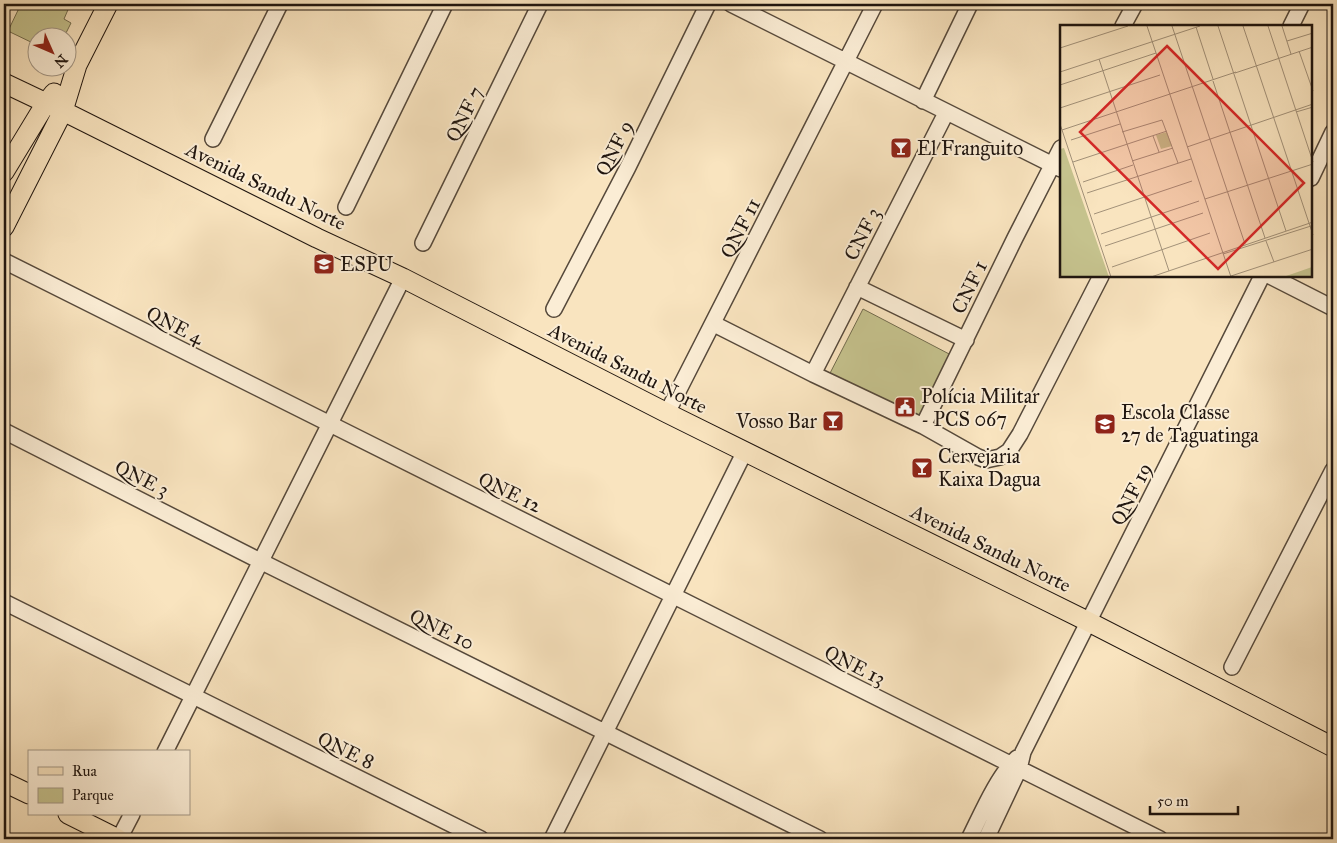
<svg xmlns="http://www.w3.org/2000/svg" width="1337" height="843" font-family="'IM FELL Great Primer',serif">
<style>
.green{fill:#c5c28d;stroke:#726c4e}
.lines{fill:none;stroke-linecap:round;stroke-linejoin:round}
.minor-casing{stroke:#56493b;stroke-width:18}
.major-casing{stroke:#1f150f;stroke-width:21}
.minor{stroke:#fbedd5;stroke-width:15}
.major{stroke:#f9e4bf;stroke-width:19}
.labels{text-anchor:middle;stroke-width:4;stroke-linejoin:round;paint-order:stroke}
.street-label{font-size:20px;fill:#1f150f;stroke:#fbedd5}
.poi-label{font-size:20px;fill:#1f150f;stroke:#fbedd5;text-anchor:start}
.inset-road{fill:none;stroke:#a29179;stroke-width:1}
.view{fill:#d62828;fill-opacity:0.15;stroke:#d62828;stroke-width:2.5}
.inset-edge{fill:none;stroke:#1f150f;stroke-width:2.5}
</style>
<rect width="100%" height="100%" fill="#f9e4bf"/>
<filter id="stains"><feTurbulence type="fractalNoise" baseFrequency=".004" numOctaves="4"/><feColorMatrix values="0 0 0 0 .2 0 0 0 0 .09 0 0 0 0 .02 0 0 0 .5 -.17"/></filter>
<radialGradient id="worn" r=".72"><stop offset=".6" stop-color="#630" stop-opacity="0"/><stop offset="1" stop-color="#630" stop-opacity=".3"/></radialGradient>
<path class="green" d="M21 4H79L76 8 70 5 64 19 71 23 64 37 38 38 37 45 8 31Z
M863 309 953 356 916 422 827 379Z"/>
<g class="lines">
<g class="minor-casing">
<path id="minor" d="M731 4 1061 169
M1123 26 1135 4
M1291 26 1302 4
M923 101 970 4
M213 139 280 4
M1311 178 1333 132
M346 207 445 4
M423 243 540 4
M4 261 1160 839
M1270 276 1333 308
M857 287 966 340
M554 309 628 167 708 4
M714 324 813 374 923 426 978 457 986 460 1000 457 1009 451 1020 434 1101 276
M813 374 946 113
M667 413 875 4
M923 426 1015 238 1061 148
M4 431 262 562 820 839
M4 602 481 839
M1232 667 1333 470
M165 752 403 278
M119 839 132 814
M552 839 745 451
M969 839C981 815 998 775 1017 758
M986 839 1019 769 1023 752 1262 276"/>
</g>
<g class="major-casing">
<path id="major" d="M4 83 63 111 317 238 403 278 667 413 1089 622 1333 747
M4 172 46 103 54 93
M4 227 63 111 77 65 108 4
M4 782 29 794
M68 814 118 839"/>
</g>
<use href="#minor" class="minor"/>
<use href="#major" class="major"/>
</g>
<defs>
<g id="bar-square" transform="scale(1.125)"><rect x="-9" y="-9" width="18" height="18" rx="4" fill="#8f2418" stroke="#fbedd5"/><path d="M-6-5H6L.8 .8V4.5H3.5V6h-7V4.5H-.8V.8Z" fill="#fff"/></g>
<g id="school-square" transform="scale(1.125)"><rect x="-9" y="-9" width="18" height="18" rx="4" fill="#8f2418" stroke="#fbedd5"/><path d="M0-5L7-2L0 1L-7-2ZM-4 1L0 2.5L4 1V4Q0 6-4 4Z" fill="#fff"/></g>
<g id="civic-square" transform="scale(1.125)"><rect x="-9" y="-9" width="18" height="18" rx="4" fill="#8f2418" stroke="#fbedd5"/><path d="M-.6-6.5H3V-4.5H.6V-3L4-1V1h2V6H-6V1h2V-1L-.6-3ZM-1.2 2.5V6h2.4V2.5Z" fill="#fff"/></g>
</defs>
<g fill-rule="evenodd">
<use href="#bar-square" x="901" y="148"/>
<use href="#school-square" x="324" y="264"/>
<use href="#civic-square" x="905" y="407"/>
<use href="#bar-square" x="833" y="421"/>
<use href="#school-square" x="1105" y="424"/>
<use href="#bar-square" x="922" y="468"/>
</g>
<g class="labels">
<g class="street-label">
<text transform="translate(464 114) rotate(-64)" y="7">QNF 7</text>
<text transform="translate(614 148) rotate(-63)" y="7">QNF 9</text>
<text transform="translate(266 186) rotate(26)" y="7">Avenida Sandu Norte</text>
<text transform="translate(740 228) rotate(-63)" y="7">QNF 11</text>
<text transform="translate(862 234) rotate(-63)" y="7">CNF 3</text>
<text transform="translate(969 287) rotate(-64)" y="7">CNF 1</text>
<text transform="translate(175 325) rotate(27)" y="7">QNE 4</text>
<text transform="translate(628 368) rotate(27)" y="7">Avenida Sandu Norte</text>
<text transform="translate(142 478) rotate(27)" y="7">QNE 3</text>
<text transform="translate(510 492) rotate(26)" y="7">QNE 12</text>
<text transform="translate(1131 494) rotate(-63)" y="7">QNF 19</text>
<text transform="translate(991 548) rotate(26)" y="7">Avenida Sandu Norte</text>
<text transform="translate(442 629) rotate(26)" y="7">QNE 10</text>
<text transform="translate(855 665) rotate(27)" y="7">QNE 13</text>
<text transform="translate(346 750) rotate(26)" y="7">QNE 8</text>
</g>
<g class="poi-label">
<text x="917" y="155">El Franguito</text>
<text x="340" y="271">ESPU</text>
<text x="921" y="403">Polícia Militar<tspan x="921" dy="23">- PCS 067</tspan></text>
<text x="1121" y="419">Escola Classe<tspan x="1121" dy="23">27 de Taguatinga</tspan></text>
<text x="817" y="428" text-anchor="end">Vosso Bar</text>
<text x="938" y="463">Cervejaria<tspan x="938" dy="23">Kaixa Dagua</tspan></text>
</g>
</g>
<g transform="translate(1060 25)">
<rect width="252" height="252" fill="#f9e4bf"/>
<path d="M107 107 112 121 101 124 96 110ZM4 123 49 252H0V124ZM252 242V252H223L232 249Z" fill="#c5c28d"/>
<path class="inset-road" d="M87 1 171 252M112 1 185 219M158 1 226 206M183 1 253 210M208 1 253 137M222 1 231 29M136 2 153 54M227 16 253 8M0 23 68 1M239 26 253 66M39 34 109 246M0 47 140 1M175 48 253 22M153 56 205 213M0 60 96 28M0 83 100 50M236 87 253 82M0 99 51 252M2 105 176 47M62 107 102 95 118 138M93 111 99 127M11 115 60 99M127 122 253 79M72 136 113 123M13 137 107 106M23 157 73 140M27 168 131 134M145 174 253 139M34 189 132 156M41 209 139 176M206 216 214 237M45 221 143 188M163 229 251 201M52 242 150 208M171 251 253 224M91 252 253 197"/>
<path class="view" d="M107 21 244 158 158 244 20 107Z"/>
<rect width="252" height="252" class="inset-edge"/>
</g>
<rect width="1337" height="843" fill="none" stroke="#f9e4bf" stroke-width="20"/>
<rect x="5" y="5" width="1327" height="833" fill="none" stroke="#1f150f" stroke-width="2.5"/>
<rect x="10" y="10" width="1317" height="823" fill="none" stroke="#1f150f"/>
<rect x="28" y="750" width="162" height="65" fill="#fbedd5" stroke="#a39786"/>
<rect x="38" y="767" width="25" height="8" fill="#f9e4bf" stroke="#a39786"/>
<text x="72" y="776" font-size="15" fill="#1f150f">Rua</text>
<rect x="38" y="788" width="25" height="15" fill="#c5c28d" stroke="#a39786"/>
<text x="72" y="800" font-size="15" fill="#1f150f">Parque</text>
<g transform="translate(52 52) rotate(135)"><circle r="24" fill="#fbedd5" stroke="#a39786"/>
<path d="M0-4L9 19L0 12L-9 19Z" fill="#8f2418"/>
<text y="-8" font-size="14" font-weight="bold" text-anchor="middle" fill="#1f150f">N</text>
</g>
<path d="M1150 806v8h88v-8" fill="none" stroke="#1f150f" stroke-width="2.5"/>
<text x="1157" y="806" font-size="15" fill="#1f150f" stroke="#fbedd5" stroke-width="4" paint-order="stroke">50 m</text>
<rect width="100%" height="100%" filter="url(#stains)"/>
<rect width="100%" height="100%" fill="url(#worn)"/>
</svg>
